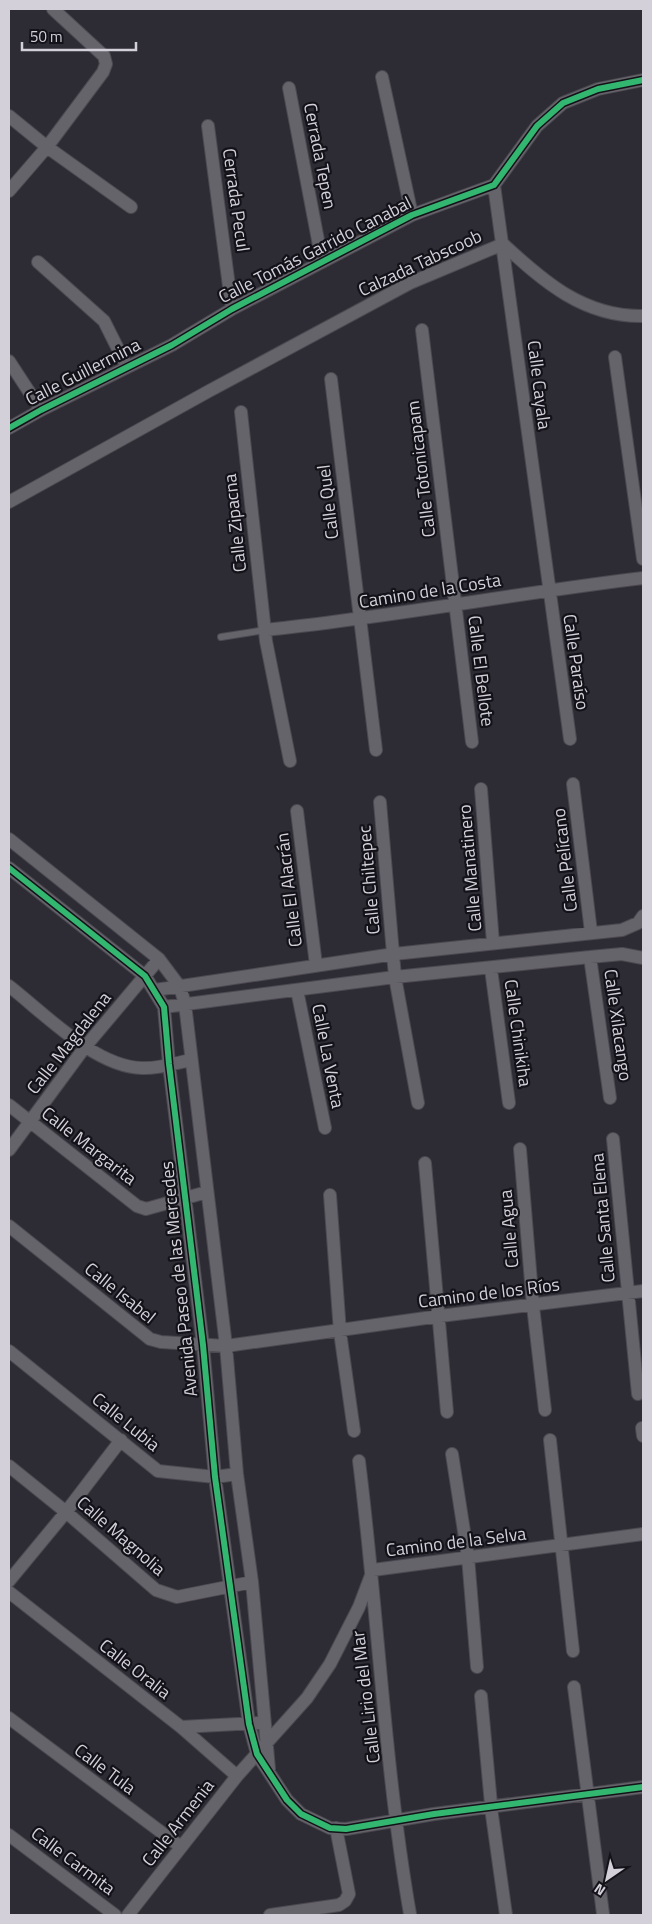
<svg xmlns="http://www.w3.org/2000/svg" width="652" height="1924" font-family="'Titillium Web',sans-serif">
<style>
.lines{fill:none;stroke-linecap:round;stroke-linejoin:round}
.service-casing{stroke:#4c4951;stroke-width:8}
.minor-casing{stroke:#4c4951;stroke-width:14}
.service{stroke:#66646b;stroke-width:6}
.minor{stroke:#66646b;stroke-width:12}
.cycleway-casing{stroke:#141219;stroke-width:9}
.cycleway{stroke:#33b770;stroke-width:6}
.labels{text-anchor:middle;stroke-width:4.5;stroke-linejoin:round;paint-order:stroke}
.street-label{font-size:18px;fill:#d3d0da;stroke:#141219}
</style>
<rect width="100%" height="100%" fill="#2d2c34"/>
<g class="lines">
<g class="service-casing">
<path id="service" d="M221 637 265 630"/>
</g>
<g class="minor-casing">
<path id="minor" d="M382 77 412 215
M289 88 322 261
M9 116 47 147 131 207
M208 126 232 309
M494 185 570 739
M9 191 47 147 103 72 106 64 104 56 53 9
M38 262 104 321 127 367
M422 330 472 742
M615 357 643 559
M9 361 41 410
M331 379 376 750
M241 412 266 641 290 761
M9 428 41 410 172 345 232 309 412 215 494 185 537 126 563 103 598 89 643 80
M9 502 209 391 410 283 503 244C544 282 584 317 643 316
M265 630C392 617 517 593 643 578
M573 784 591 932
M481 789 493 943
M380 802 395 977 418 1103
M297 811 316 965
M9 839 159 959 180 987 185 1004 226 1346 237 1474 252 1582 269 1769
M9 868 145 976 164 1007 169 1064 203 1345 215 1477 249 1724 257 1754 287 1800 301 1814 330 1828 346 1829 434 1814 643 1787
M590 957 610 1098
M491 969 509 1103
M9 986C44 1013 95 1067 142 1068 157 1069 176 1063 191 1060
M155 990 394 954 622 930 638 923 643 916
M297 990 325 1128
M164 1007 395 977 590 957 622 954 643 958
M9 1105 137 1206 146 1209 207 1192
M613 1139 638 1394
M520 1149 533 1306 545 1410
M9 1150 85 1047 159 959
M425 1163 447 1412
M330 1195 340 1332 354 1431
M9 1226 150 1339 161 1342 226 1346 440 1316 643 1291
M9 1351 158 1471 215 1477 237 1474
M642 1428 643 1436
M550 1440 573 1651
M452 1454 468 1557 477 1667
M359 1461C378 1612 384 1764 410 1914
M9 1466 66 1512 156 1590 177 1597 252 1582
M9 1581 66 1512 121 1440
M9 1592 181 1727 237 1776
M574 1687 603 1914
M481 1696 492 1815 506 1915
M9 1718 181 1847
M181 1727 257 1723
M9 1835 115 1915
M128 1915 237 1776 307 1698 330 1664 359 1607 373 1570 643 1534
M270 1915 339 1905 345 1901 349 1894 336 1828"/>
</g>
<use href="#service" class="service"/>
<use href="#minor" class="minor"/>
<g class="cycleway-casing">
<path id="cycleway" d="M9 428 41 410 172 345 232 309 412 215 494 185 537 126 563 103 598 89 643 80
M9 868 145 976 164 1007 169 1064 203 1345 215 1477 249 1724 257 1754 287 1800 301 1814 330 1828 346 1829 434 1814 643 1787"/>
</g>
<use href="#cycleway" class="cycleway"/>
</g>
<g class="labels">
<g class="street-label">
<text transform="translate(320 156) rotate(79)" y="6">Cerrada Tepen</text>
<text transform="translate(236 200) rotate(82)" y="6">Cerrada Pecul</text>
<text transform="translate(315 250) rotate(-27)" y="6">Calle Tomás Garrido Canabal</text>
<text transform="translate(420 263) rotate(-25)" y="6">Calzada Tabscoob</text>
<text transform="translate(83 372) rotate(-27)" y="6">Calle Guillermina</text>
<text transform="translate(539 385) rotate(83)" y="6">Calle Cayala</text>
<text transform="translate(421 469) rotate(-97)" y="6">Calle Totonicapam</text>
<text transform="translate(328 502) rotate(-97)" y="6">Calle Quel</text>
<text transform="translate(235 523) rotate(-96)" y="6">Calle Zipacna</text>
<text transform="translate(430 591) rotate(-9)" y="6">Camino de la Costa</text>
<text transform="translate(576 662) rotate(82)" y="6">Calle Paraíso</text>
<text transform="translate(481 671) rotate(83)" y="6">Calle El Bellote</text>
<text transform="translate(565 860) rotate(-97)" y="6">Calle Pelícano</text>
<text transform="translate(470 868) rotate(-95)" y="6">Calle Manatinero</text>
<text transform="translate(369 880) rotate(-95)" y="6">Calle Chiltepec</text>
<text transform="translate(289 890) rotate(-97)" y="6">Calle El Alacrán</text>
<text transform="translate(618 1025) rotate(82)" y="6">Calle Xilacango</text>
<text transform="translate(518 1033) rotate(82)" y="6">Calle Chinikiha</text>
<text transform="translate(69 1043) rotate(-52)" y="6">Calle Magdalena</text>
<text transform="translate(328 1056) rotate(79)" y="6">Calle La Venta</text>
<text transform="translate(89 1146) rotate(38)" y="6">Calle Margarita</text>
<text transform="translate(603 1218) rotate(-95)" y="6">Calle Santa Elena</text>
<text transform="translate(509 1229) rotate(-95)" y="6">Calle Agua</text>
<text transform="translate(179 1279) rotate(-96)" y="6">Avenida Paseo de las Mercedes</text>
<text transform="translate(120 1293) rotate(39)" y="6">Calle Isabel</text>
<text transform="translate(489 1293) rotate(-7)" y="6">Camino de los Ríos</text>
<text transform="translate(126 1422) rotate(39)" y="6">Calle Lubia</text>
<text transform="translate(121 1536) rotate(41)" y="6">Calle Magnolia</text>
<text transform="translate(456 1542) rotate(-7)" y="6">Camino de la Selva</text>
<text transform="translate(135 1669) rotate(38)" y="6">Calle Oralia</text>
<text transform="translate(366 1697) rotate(-97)" y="6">Calle Lirio del Mar</text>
<text transform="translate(105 1769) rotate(37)" y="6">Calle Tula</text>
<text transform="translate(178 1823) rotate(-52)" y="6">Calle Armenia</text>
<text transform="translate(73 1861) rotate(37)" y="6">Calle Carmita</text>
</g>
</g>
<rect width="652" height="1924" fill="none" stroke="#d3d0da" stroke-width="20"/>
<g transform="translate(607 1879) rotate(214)" stroke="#141219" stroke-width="4" paint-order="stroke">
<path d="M0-4L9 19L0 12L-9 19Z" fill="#d3d0da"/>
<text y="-8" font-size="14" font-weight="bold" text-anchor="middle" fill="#d3d0da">N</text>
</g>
<path d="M22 42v8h114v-8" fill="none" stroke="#d3d0da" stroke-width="2.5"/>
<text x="30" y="42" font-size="15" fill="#d3d0da" stroke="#141219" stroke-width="4" paint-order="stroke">50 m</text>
</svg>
